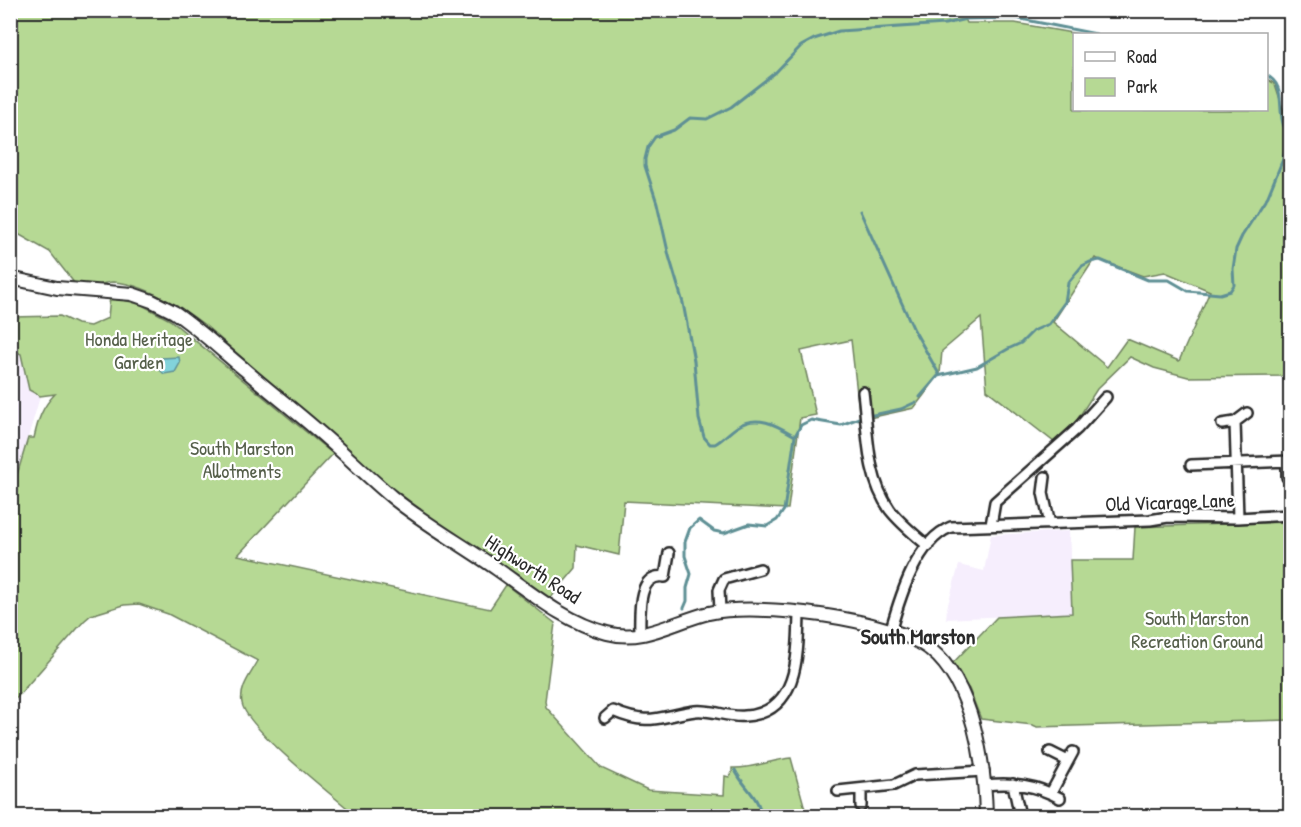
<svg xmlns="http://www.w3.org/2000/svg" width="1301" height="827" font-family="'Patrick Hand',sans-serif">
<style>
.built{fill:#f6eefd}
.green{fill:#b6d994;stroke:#708260;stroke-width:1.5;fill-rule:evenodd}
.water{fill:#82d3db;stroke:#5f9095;stroke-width:1.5}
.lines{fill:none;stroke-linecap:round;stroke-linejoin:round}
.stream{stroke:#5f9095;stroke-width:3}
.street-casing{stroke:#2b2b2b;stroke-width:14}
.secondary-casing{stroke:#2b2b2b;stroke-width:16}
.street{stroke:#fff;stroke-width:9}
.secondary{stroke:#fff;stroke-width:12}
.labels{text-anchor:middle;stroke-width:4.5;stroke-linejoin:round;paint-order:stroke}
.park-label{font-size:20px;fill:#555f4a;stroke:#fff}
.street-label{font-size:20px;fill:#2b2b2b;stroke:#fff}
.quarter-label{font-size:22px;font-weight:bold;fill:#2b2b2b;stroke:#fff}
</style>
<rect width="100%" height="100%" fill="#fff"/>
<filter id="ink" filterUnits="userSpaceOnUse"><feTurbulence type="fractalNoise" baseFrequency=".0167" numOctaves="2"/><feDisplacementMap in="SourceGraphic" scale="12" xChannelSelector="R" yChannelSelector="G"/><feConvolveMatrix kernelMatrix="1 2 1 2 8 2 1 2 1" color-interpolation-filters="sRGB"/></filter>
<g filter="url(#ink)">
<path class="built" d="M11 342 55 346 11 495Z
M1069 531 1073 613 946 619 947 608 959 565 984 571 991 535Z"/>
<path class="green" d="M10 11H961L967 23H1015L1078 34H1074V110H1266L1267 79 1275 84 1287 121 1290 126V376L1188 377 1154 368 1130 357 1097 389 1077 420 1054 442 987 390 981 318 942 351 940 374 914 408 860 420 851 340 801 351 816 415 800 418 788 509 624 501 619 555 577 545 576 568 549 600 418 512 206 326C183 308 143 283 113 282 105 282 97 286 89 287 85 287 80 285 75 284L50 252 11 230ZM1095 258 1143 276 1165 272 1210 291 1179 361 1127 339 1107 367 1053 322Z
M110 296 142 305 170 320 333 454 238 555 490 609 506 585 555 623 545 701 546 707 601 768 648 790 724 795 725 776 729 777 732 773V768C753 769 771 760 791 758L807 816H357C334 797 246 728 242 703 239 688 251 674 258 661L168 614 139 604 124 605 91 615 84 621 11 704V495L28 438H34C38 420 42 407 55 394L40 396 29 390 21 354 11 349V317L60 316 77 324 90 326 108 318Z
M1290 522V669L1288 720 1037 727 1033 725 981 719 969 689 950 666 997 617 1072 613 1070 560H1133L1135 527Z"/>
<path class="water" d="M179 357 180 363 175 372 164 374 160 370 159 364 162 358Z"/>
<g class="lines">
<path class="stream" d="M1266 75C1290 86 1273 116 1289 135
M860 211 914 330 939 374
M920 397 938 376 977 367 1008 349 1021 343 1033 331 1049 324 1065 302 1068 283 1082 266 1090 262 1100 260 1148 280H1169L1188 291 1220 294 1230 291 1234 285 1233 269 1236 249 1242 236 1268 196 1283 159 1289 135
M795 436C778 426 757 413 737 427 729 432 723 440 715 444H710L704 437 699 419 694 361 683 303 669 256 657 203 645 166V159L648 147 655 137 674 130 690 118 707 119 731 107 776 72 801 46 814 39 839 31 945 24 966 19 1016 18 1096 34
M684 608 687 601V588L691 574 685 556V542L690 528 699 520 714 531 724 533 749 524 767 526 777 520 784 510 795 436 801 425 811 420 841 425 859 418 901 409 916 402
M735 770C743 787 760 797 761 816"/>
<g class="street-casing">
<path id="street" d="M863 392C868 431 866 477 890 510 901 524 915 535 928 546
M1235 422 1238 518
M1222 424 1235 422 1247 413
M1287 461V477
M1191 465 1290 461
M1045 477 1043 493 1050 524
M991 525 995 502 1077 429 1106 397
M720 611 719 590 724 579 760 569
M891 629C900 597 917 540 951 527L1150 520 1168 517 1238 518 1290 515
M640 635C640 616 636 572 665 577L669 553
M605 718 613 711C650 727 660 716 695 711 712 709 728 718 745 716 799 713 798 653 799 613
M1050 752 1068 761
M1013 784 1020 816
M985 785C1013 782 1036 785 1060 798
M861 789V806
M838 791 894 785 915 775 984 771
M1051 793 1073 752"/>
</g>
<g class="secondary-casing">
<path id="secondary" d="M10 278 57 288 132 294 152 301 174 312C199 329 221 350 244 369 268 390 293 409 317 430 343 452 367 476 392 497 425 524 463 545 497 569 531 593 567 623 607 633 644 643 675 621 709 613 758 602 892 618 931 650 973 684 985 765 986 816"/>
</g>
<use href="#street" class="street"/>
<use href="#secondary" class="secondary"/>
</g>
</g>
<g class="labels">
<g class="park-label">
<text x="139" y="346">Honda Heritage<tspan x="139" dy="23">Garden</tspan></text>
<text x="242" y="455">South Marston<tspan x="242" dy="23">Allotments</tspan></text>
<text x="1197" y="625">South Marston<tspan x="1197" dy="23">Recreation Ground</tspan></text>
</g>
<g class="street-label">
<text transform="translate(1170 502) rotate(-2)" y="7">Old Vicarage Lane</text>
<text transform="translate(533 569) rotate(33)" y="7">Highworth Road</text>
</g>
<g class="quarter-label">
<text x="918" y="644">South Marston</text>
</g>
</g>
<rect width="1301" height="827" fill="none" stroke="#fff" stroke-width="36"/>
<rect x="18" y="18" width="1265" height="791" fill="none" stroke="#2b2b2b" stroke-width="2" filter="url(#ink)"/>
<rect x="1073" y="33" width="195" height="78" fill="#ffffff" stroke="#aaaaaa" stroke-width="1.5"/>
<rect x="1085" y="52" width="30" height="9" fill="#ffffff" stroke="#aaaaaa" stroke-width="1.5"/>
<text x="1127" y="63" font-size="18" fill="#2b2b2b">Road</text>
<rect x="1085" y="78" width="30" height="18" fill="#b6d994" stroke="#aaaaaa" stroke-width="1.5"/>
<text x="1127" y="93" font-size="18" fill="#2b2b2b">Park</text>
</svg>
